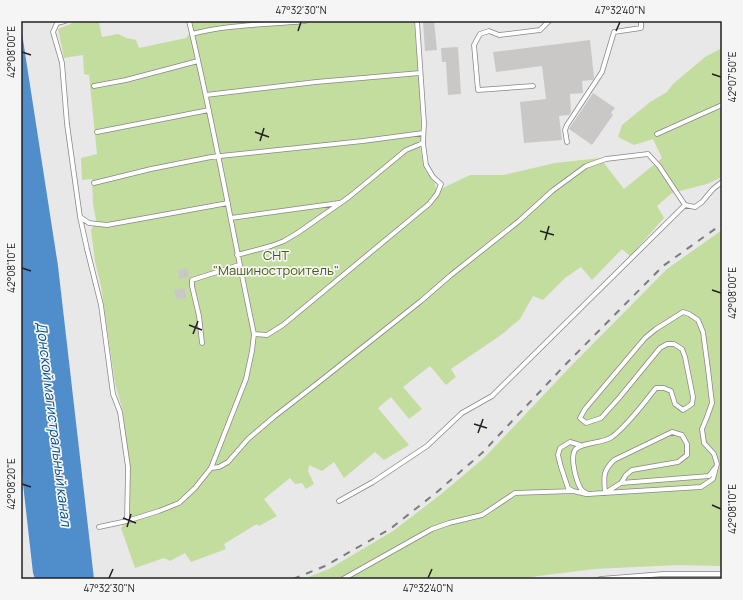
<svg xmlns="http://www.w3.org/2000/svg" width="743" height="600" font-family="Manrope,sans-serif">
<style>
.green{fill:#c3dd9e}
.water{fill:#508ecb}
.building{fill:#c9c8c7}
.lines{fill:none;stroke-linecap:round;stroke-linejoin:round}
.lane-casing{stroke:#878788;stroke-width:5.5}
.lane{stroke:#fff;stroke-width:4}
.rail{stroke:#7c7c7d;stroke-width:2;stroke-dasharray:7 7;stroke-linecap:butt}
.ticks{fill:none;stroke:#212122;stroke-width:1.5}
.labels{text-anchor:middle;stroke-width:3.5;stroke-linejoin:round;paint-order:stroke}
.park-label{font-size:13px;fill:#466103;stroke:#f5f5f6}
.water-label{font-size:14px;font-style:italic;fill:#024e86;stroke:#f5f5f6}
.neatline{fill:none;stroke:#212122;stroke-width:1.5}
.ticks-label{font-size:10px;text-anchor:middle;fill:#212122}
</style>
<rect width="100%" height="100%" fill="#e8e8e9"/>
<path class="green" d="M192 21H414L420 94 421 130 420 147 425 170 435 183 436 189 443 188 470 175H504L555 163 600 158 624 189 662 158 653 139 634 145 618 137 622 125 650 102 667 92 673 84 705 57 722 48V177L707 184 672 193 657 206 664 218 630 256 622 249 592 280 581 267 565 278 543 300 533 296 520 319 501 335 451 369 456 377 446 385 430 366 403 387 422 409 409 419 391 397 378 408 409 445 384 460 375 452 344 478 334 462 322 471 309 465 308 471 314 484 306 489 302 483 295 484 290 478 264 499 277 516 259 526 257 524 224 544 226 549 191 562 185 553 170 561 164 558 135 568 121 528 129 517 130 477 123 411 119 398 115 383 101 286 95 261 91 230 96 220 93 204 92 179 82 180 81 158 97 154 89 75 84 74 83 55 64 58 58 29 73 23 99 22 102 37 118 34 126 38 136 40 139 48 186 38 193 29Z
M722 230V566L678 565 594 569 515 579H303L329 569 393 531 440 495 485 457 570 367 667 269Z"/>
<path class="water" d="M21 27 58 266 94 579H35L33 573 21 466Z"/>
<path class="building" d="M423 21H434L437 50 425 51Z
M590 40 594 77 593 80 582 81 583 93 570 94 571 112 569 115 559 116 562 140 524 143 520 102 546 99 542 66 496 72 493 52Z
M458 47 461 94 448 95 446 62H442L441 48Z
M593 93 615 108 611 113 613 115 592 145 569 129Z
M188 268 189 277 179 279 178 270Z
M185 288 186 298 176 299 174 290Z"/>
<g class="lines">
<g class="lane-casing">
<path id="lane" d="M65 21 57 23 53 32 62 63 67 124 80 217 87 249 101 305 113 394 120 412 128 467 127 521
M189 21C214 125 232 230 254 334
M192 34C228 24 267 25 305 21
M94 86 126 80 198 61
M533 86 478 90 474 45 480 34 489 31 499 35 540 30 549 21
M206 95 316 82 420 73
M97 132 209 110
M657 134 722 105
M567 142 565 130 567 125 602 72 614 32 641 28V21
M94 183 151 169 211 157 363 141 423 133
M80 217 89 223 107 225 228 203
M231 218 339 203
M237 255 271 246 284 241 299 232 349 197 406 150 423 143
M683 312 689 314 698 320 703 332 708 369 712 403 707 417 702 429 704 443 714 454 717 464 713 479 701 487 588 494C586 493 582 491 581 489 576 481 570 458 575 450 581 442 602 444 612 437 628 425 643 404 656 388H664L671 391 675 404 683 410 692 404 693 397 685 357 682 349 674 344H667L660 348 619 398 601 418 586 423 580 418 585 409 645 338 656 329Z
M202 343 199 316 192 286V280L239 265
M580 445 570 442 560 448 558 455 561 467 568 488 573 491 586 494
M211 468 246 379 252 351 254 334 267 335 283 325 429 204 437 194 441 184 433 177 426 165 423 143 424 123 417 21
M621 483 605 493C604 477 602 472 614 460L672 432 682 435 687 444V455L678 462 632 470 626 475 621 483 709 476 715 468
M339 501 373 482 427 446 462 413 492 396 685 205
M99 527 127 521 159 511 179 503 195 488 211 468 219 467 228 462 248 439 275 416 319 382 421 301 451 275 519 221 552 191 586 166 606 159 648 154 659 166 685 205 695 207 702 202 713 189 722 182
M343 579 432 529 449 523 482 515 515 493 573 491
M600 579 663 574H722"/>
</g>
<use href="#lane" class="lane"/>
<path class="rail" d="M293 579 325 566 390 529 437 492 482 453 565 365 663 266 722 224"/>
</g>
<path class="ticks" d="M298 31 301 22M616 31 620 22M22 52 31 55M712 74 721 77M255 132 269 137M260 141 264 128M540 231 554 235M545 240 549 226M22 268 31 271M712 290 721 293M189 325 202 330M193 334 198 321M474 424 487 428M478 433 483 419M22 484 31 487M712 505 721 509M123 518 136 523M127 527 131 514M109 578 113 569M428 578 432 569"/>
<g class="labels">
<g class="park-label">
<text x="276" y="260">СНТ<tspan x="276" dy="15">"Машиностроитель"</tspan></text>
</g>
<g class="water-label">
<text transform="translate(54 424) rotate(83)" y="5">Донской магистральный канал</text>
</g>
</g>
<rect width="743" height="600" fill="none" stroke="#f5f5f6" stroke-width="44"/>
<rect x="22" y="22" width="699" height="556" class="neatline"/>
<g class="ticks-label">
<text x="301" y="14">47°32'30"N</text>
<text x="620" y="14">47°32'40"N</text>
<text transform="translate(11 52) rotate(-90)" y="4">42°08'00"E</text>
<text transform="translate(732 77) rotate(-90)" y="4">42°07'50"E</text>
<text transform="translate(11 268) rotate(-90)" y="4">42°08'10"E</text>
<text transform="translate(732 293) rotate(-90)" y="4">42°08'00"E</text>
<text transform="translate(11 484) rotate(-90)" y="4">42°08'20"E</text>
<text transform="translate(732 509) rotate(-90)" y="4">42°08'10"E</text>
<text x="109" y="592">47°32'30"N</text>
<text x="428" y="592">47°32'40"N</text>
</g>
</svg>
